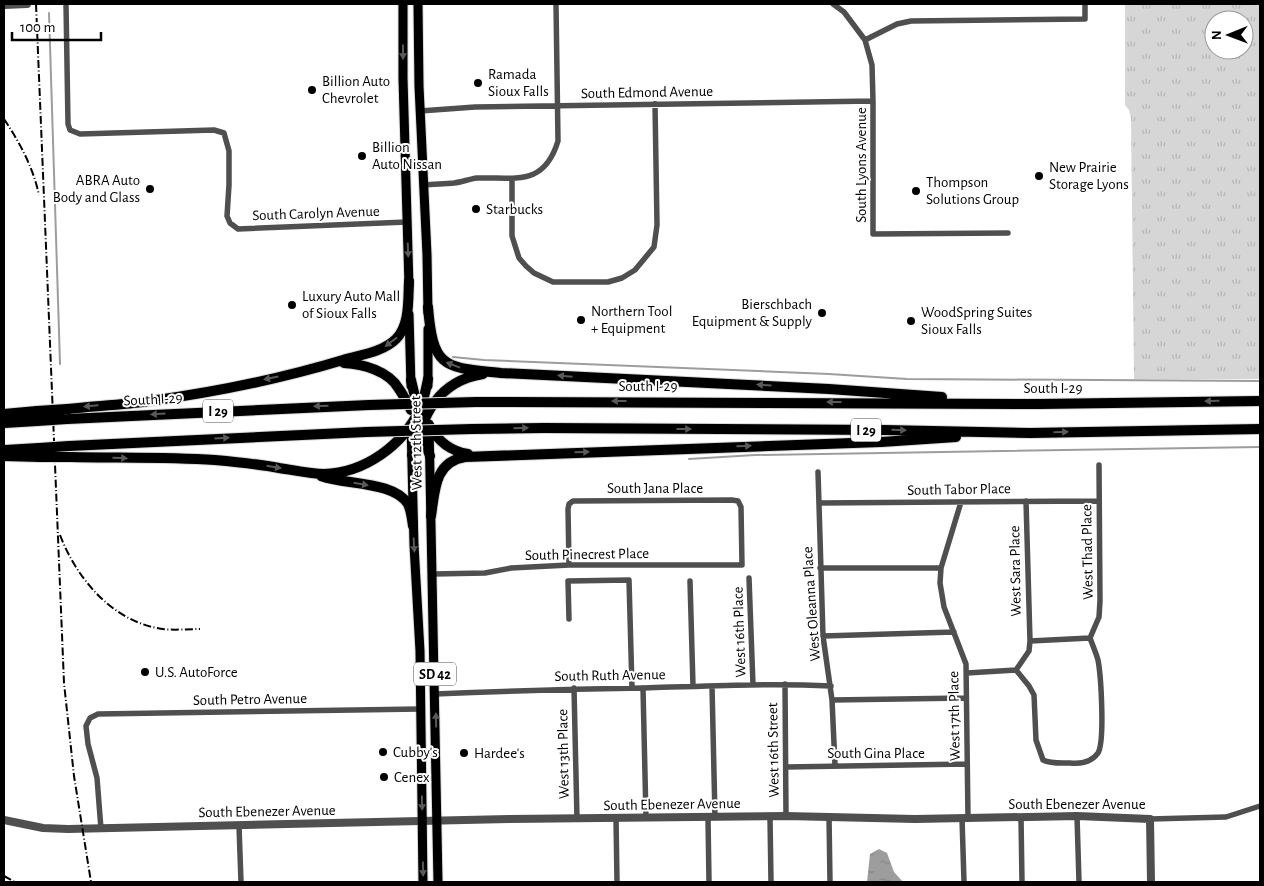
<svg xmlns="http://www.w3.org/2000/svg" width="1264" height="886" font-family="'Alegreya Sans',sans-serif">
<style>
.grass{fill:url(#grass-tufts);fill-rule:evenodd}
.water{fill:url(#water-ripples)}
.lines{fill:none;stroke-linecap:round;stroke-linejoin:round}
.stream{stroke:#9d9d9d;stroke-width:2}
.primary-casing{stroke:#dbdbdb;stroke-width:11}
.motorway-casing{stroke:#dbdbdb;stroke-width:12}
.minor{stroke:#4f4f4f;stroke-width:5.5}
.tertiary{stroke:#4f4f4f;stroke-width:8}
.primary{stroke:#000;stroke-width:9}
.motorway{stroke:#000;stroke-width:10}
.rail{stroke:#000;stroke-width:2;stroke-dasharray:8 2.5 1 2.5;stroke-linecap:butt}
.motorway-bridge-casing{stroke:#dbdbdb;stroke-width:12;stroke-linecap:butt}
.motorway-bridge{stroke:#000;stroke-width:10}
.oneway{fill:#595959}
.poi-dot{fill:#000;stroke:#fff;stroke-width:2}
.labels{text-anchor:middle;stroke-width:4;stroke-linejoin:round;paint-order:stroke}
.shield{fill:#fff;stroke:#4c4c4c;stroke-width:1}
.shield-label{font-size:14px;font-weight:bold;fill:#000}
.poi-label{font-size:15px;fill:#000;stroke:#fff;text-anchor:start}
.street-label{font-size:15px;fill:#000;stroke:#fff}
</style>
<defs>
<pattern id="grass-tufts" width="24" height="20" patternUnits="userSpaceOnUse" patternTransform="scale(1.25)"><rect width="24" height="20" fill="#d6d6d6"/><path d="M3 7l-1-3M5 7V3M7 7l1-3M15 17l-1-3M17 17v-4M19 17l1-3" fill="none" stroke="#b6b6b6"/></pattern>
<pattern id="water-ripples" width="26" height="14" patternUnits="userSpaceOnUse" patternTransform="scale(1.25)"><rect width="26" height="14" fill="#9d9d9d"/><path d="M2 4q2-2 4 0t4 0M15 11q2-2 4 0t4 0" fill="none" stroke="#858585"/></pattern>
</defs>
<rect width="100%" height="100%" fill="#fff"/>
<path class="grass" d="M1125 4H1260V379H1134L1131 118 1129 110 1125 105ZM1214 20H1244V50H1214Z"/>
<path class="water" d="M879 849 887 853 894 872 903 882H867L870 854Z"/>
<g class="lines">
<path class="stream" d="M49 13 60 364
M453 357 484 360 829 374 907 379 1260 381
M689 459 755 455 1260 447"/>
<g class="primary-casing">
<path id="primary" d="M403 4V78L409 286
M418 4 419 86 427 255 428 313
M409 314 411 386
M428 329V386
M411 424 414 545 420 651 423 882
M429 424 438 882"/>
</g>
<g class="motorway-casing">
<path id="motorway" d="M428 307C433 370 445 367 501 373L829 389 942 397
M344 363C363 364 389 371 399 389 404 396 407 403 411 410
M411 380 415 397 422 410
M476 402 1040 404 1260 401
M67 409C94 406 122 405 150 401 215 392 280 379 343 360 360 355 383 352 396 339 410 325 408 300 409 281
M4 414 37 411
M67 419 369 405
M4 423 37 421
M418 423 430 456
M429 425C437 440 450 451 468 454
M472 429 544 428 884 430 1030 433 1260 429
M69 446 366 432
M5 450 39 448
M412 455C423 416 437 381 483 374
M4 456 40 457
M71 457C119 458 167 457 215 460 237 462 258 464 279 468 294 470 309 474 324 474 365 473 403 445 420 409 424 400 426 389 428 379
M321 476C345 485 394 481 408 504 411 510 412 519 413 526
M431 516C435 491 434 462 465 457L881 442 956 437"/>
</g>
<path class="minor" d="M66 4 68 124 70 130 80 134 214 130 224 133 229 151V185L227 216 230 223 238 229 407 222
M833 4 844 12 865 40 872 65 873 101V234L1008 233
M865 40 897 24 911 21 1085 19V4
M420 111 475 107 873 101
M512 179V236L519 258 526 266 534 273 553 282H608L622 278 635 270 654 247 657 225 655 104
M424 185C434 184 444 184 454 183 462 182 469 179 477 178 515 177 544 187 558 141L556 4
M818 472 823 636 832 700 835 765
M1026 501 1030 641
M961 502 941 568 940 583 944 607 966 664 968 818
M819 503 1099 501
M820 568H941
M433 574 485 573 511 568 569 565H742L741 507 738 501 732 500 573 501 569 504 568 509 569 565
M749 578 753 685
M690 581 693 686
M569 619 568 581 629 580 632 688
M823 636 954 632
M1016 670 1029 686 1034 695 1036 740 1043 760C1051 764 1061 763 1070 763 1080 764 1091 763 1098 753 1105 741 1101 676 1098 660 1096 653 1093 646 1090 638L1099 617 1100 601 1099 465
M967 673 1016 670 1029 651 1030 641 1090 638
M785 684 786 816
M712 686 715 817
M574 688 577 819
M643 688 646 818
M435 694C505 691 575 689 644 688 706 686 768 683 831 686
M832 700 966 698
M786 767 967 764
M829 816 830 882
M1077 816 1079 882
M770 817 771 882
M1021 817 1022 882
M616 818 617 882
M708 818 709 882
M962 818 964 882
M1150 819 1226 817 1260 806
M239 826 241 882
M101 829 97 778 88 744 86 726 90 718 98 714 420 709"/>
<path class="tertiary" d="M4 5 27 4
M4 820 43 828 68 829 509 819 786 816 915 819 1077 816 1150 819 1151 882"/>
<use href="#primary" class="primary"/>
<use href="#motorway" class="motorway"/>
<path class="rail" d="M36 4 64 683 74 776 91 882
M4 119C20 143 33 167 39 195
M60 535C76 577 110 619 157 628 171 631 186 629 200 629
M4 876 15 882"/>
<g class="motorway-bridge-casing">
<path id="motorway-bridge" d="M369 405 476 402
M37 411 67 409
M37 421 67 419
M366 432 472 429
M39 448 69 446
M40 457H71"/>
</g>
<use href="#motorway-bridge" class="motorway-bridge"/>
</g>
<defs><path id="oneway-solid" d="M-6-.8H1V-3.2L6.5 0L1 3.2V.8H-6Z" transform="scale(1.25)"/></defs>
<g class="oneway">
<use href="#oneway-solid" transform="translate(403 52) rotate(90)"/>
<use href="#oneway-solid" transform="translate(408 250) rotate(88)"/>
<use href="#oneway-solid" transform="translate(391 342) rotate(143)"/>
<use href="#oneway-solid" transform="translate(453 365) rotate(-159)"/>
<use href="#oneway-solid" transform="translate(565 376) rotate(-175)"/>
<use href="#oneway-solid" transform="translate(271 378) rotate(168)"/>
<use href="#oneway-solid" transform="translate(764 385) rotate(-177)"/>
<use href="#oneway-solid" transform="translate(619 401) rotate(-180)"/>
<use href="#oneway-solid" transform="translate(1212 401) rotate(179)"/>
<use href="#oneway-solid" transform="translate(834 402) rotate(-180)"/>
<use href="#oneway-solid" transform="translate(91 406) rotate(175)"/>
<use href="#oneway-solid" transform="translate(321 406) rotate(178)"/>
<use href="#oneway-solid" transform="translate(158 414) rotate(177)"/>
<use href="#oneway-solid" transform="translate(521 428) rotate(-1)"/>
<use href="#oneway-solid" transform="translate(684 429)"/>
<use href="#oneway-solid" transform="translate(899 430) rotate(1)"/>
<use href="#oneway-solid" transform="translate(1061 432) rotate(-1)"/>
<use href="#oneway-solid" transform="translate(222 438) rotate(-3)"/>
<use href="#oneway-solid" transform="translate(744 446) rotate(-2)"/>
<use href="#oneway-solid" transform="translate(582 452) rotate(-2)"/>
<use href="#oneway-solid" transform="translate(120 458) rotate(1)"/>
<use href="#oneway-solid" transform="translate(274 467) rotate(9)"/>
<use href="#oneway-solid" transform="translate(361 484) rotate(10)"/>
<use href="#oneway-solid" transform="translate(414 545) rotate(87)"/>
<use href="#oneway-solid" transform="translate(436 720) rotate(-91)"/>
<use href="#oneway-solid" transform="translate(422 803) rotate(89)"/>
<use href="#oneway-solid" transform="translate(423 869) rotate(89)"/>
</g>
<g class="poi-dot">
<circle cx="478" cy="83" r="5"/>
<circle cx="312" cy="90" r="5"/>
<circle cx="362" cy="156" r="5"/>
<circle cx="1039" cy="176" r="5"/>
<circle cx="150" cy="189" r="5"/>
<circle cx="916" cy="191" r="5"/>
<circle cx="476" cy="209" r="5"/>
<circle cx="292" cy="305" r="5"/>
<circle cx="822" cy="313" r="5"/>
<circle cx="581" cy="320" r="5"/>
<circle cx="911" cy="321" r="5"/>
<circle cx="145" cy="672" r="5"/>
<circle cx="383" cy="752" r="5"/>
<circle cx="464" cy="753" r="5"/>
<circle cx="384" cy="777" r="5"/>
</g>
<g class="labels">
<g class="shield">
<rect x="203" y="399.5" width="30" height="23" rx="4"/>
<rect x="851" y="418.5" width="30" height="23" rx="4"/>
<rect x="414" y="662.5" width="42" height="23" rx="4"/>
</g>
<g class="shield-label">
<text x="218" y="416">I 29</text>
<text x="866" y="435">I 29</text>
<text x="435" y="679">SD 42</text>
</g>
<g class="poi-label">
<text x="488" y="79">Ramada<tspan x="488" dy="17">Sioux Falls</tspan></text>
<text x="322" y="86">Billion Auto<tspan x="322" dy="17">Chevrolet</tspan></text>
<text x="372" y="152">Billion<tspan x="372" dy="17">Auto Nissan</tspan></text>
<text x="1049" y="172">New Prairie<tspan x="1049" dy="17">Storage Lyons</tspan></text>
<text x="140" y="185" text-anchor="end">ABRA Auto<tspan x="140" dy="17">Body and Glass</tspan></text>
<text x="926" y="187">Thompson<tspan x="926" dy="17">Solutions Group</tspan></text>
<text x="486" y="214">Starbucks</text>
<text x="302" y="301">Luxury Auto Mall<tspan x="302" dy="17">of Sioux Falls</tspan></text>
<text x="812" y="309" text-anchor="end">Bierschbach<tspan x="812" dy="17">Equipment &amp; Supply</tspan></text>
<text x="591" y="316">Northern Tool<tspan x="591" dy="17">+ Equipment</tspan></text>
<text x="921" y="317">WoodSpring Suites<tspan x="921" dy="17">Sioux Falls</tspan></text>
<text x="155" y="677">U.S. AutoForce</text>
<text x="393" y="757">Cubby's</text>
<text x="474" y="758">Hardee's</text>
<text x="394" y="782">Cenex</text>
</g>
<g class="street-label">
<text transform="translate(647 92) rotate(-1)" y="5">South Edmond Avenue</text>
<text transform="translate(861 165) rotate(-90)" y="5">South Lyons Avenue</text>
<text transform="translate(316 213) rotate(-2)" y="5">South Carolyn Avenue</text>
<text x="648" y="391">South I-29</text>
<text x="1053" y="393">South I-29</text>
<text transform="translate(153 399) rotate(-3)" y="5">South I-29</text>
<text transform="translate(416 443) rotate(-91)" y="5">West 12th Street</text>
<text x="655" y="493">South Jana Place</text>
<text transform="translate(959 489) rotate(-1)" y="5">South Tabor Place</text>
<text transform="translate(1087 552) rotate(-91)" y="5">West Thad Place</text>
<text transform="translate(587 554) rotate(-1)" y="5">South Pinecrest Place</text>
<text transform="translate(1015 571) rotate(-91)" y="5">West Sara Place</text>
<text transform="translate(811 604) rotate(-94)" y="5">West Oleanna Place</text>
<text transform="translate(739 632) rotate(-92)" y="5">West 16th Place</text>
<text transform="translate(610 675) rotate(-1)" y="5">South Ruth Avenue</text>
<text transform="translate(250 699) rotate(-1)" y="5">South Petro Avenue</text>
<text transform="translate(954 716) rotate(-91)" y="5">West 17th Place</text>
<text transform="translate(773 750) rotate(-91)" y="5">West 16th Street</text>
<text x="876" y="758">South Gina Place</text>
<text transform="translate(563 754) rotate(-91)" y="5">West 13th Place</text>
<text transform="translate(672 804) rotate(-1)" y="5">South Ebenezer Avenue</text>
<text x="1077" y="809">South Ebenezer Avenue</text>
<text transform="translate(267 811) rotate(-1)" y="5">South Ebenezer Avenue</text>
</g>
</g>
<rect width="1264" height="886" fill="none" stroke="#000000" stroke-width="10"/>
<g transform="translate(1229 35) rotate(269)"><circle r="24" fill="#ffffff" stroke="#999999"/>
<path d="M0-4L9 19L0 12L-9 19Z" fill="#000000"/>
<text y="-8" font-size="14" font-weight="bold" text-anchor="middle" fill="#000000">N</text>
</g>
<path d="M12 32v8h89v-8" fill="none" stroke="#000000" stroke-width="2.5"/>
<text x="20" y="32" font-size="15" fill="#000000" stroke="#ffffff" stroke-width="4" paint-order="stroke">100 m</text>
</svg>
